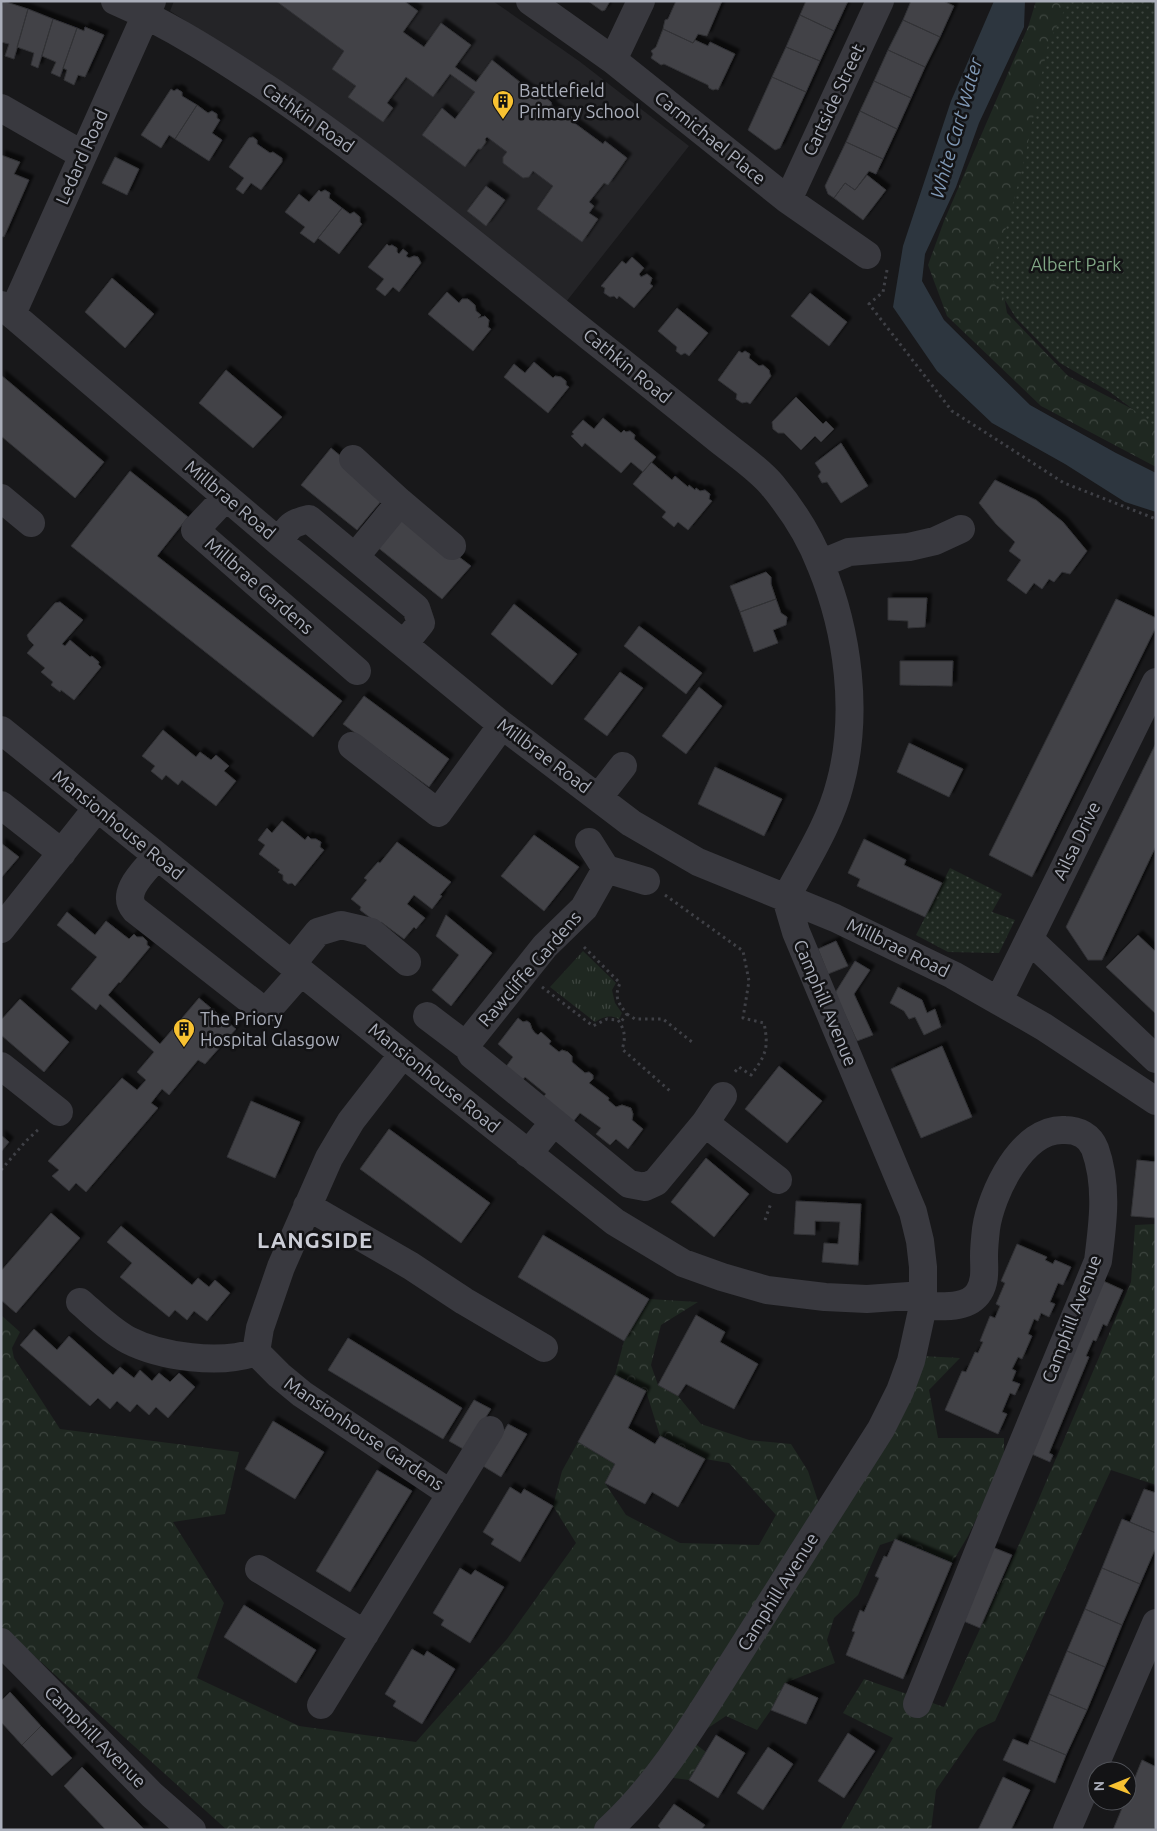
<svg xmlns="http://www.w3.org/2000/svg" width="1157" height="1831" font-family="Ubuntu,sans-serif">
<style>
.built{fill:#242427}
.grass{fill:url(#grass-tufts)}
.forest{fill:url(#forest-crowns)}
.park{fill:url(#park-dots)}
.water{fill:#2d363f}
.building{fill:#424347;stroke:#323236;filter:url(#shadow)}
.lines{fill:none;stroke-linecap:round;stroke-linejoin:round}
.path{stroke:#3f4046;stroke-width:3;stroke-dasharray:2.5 4;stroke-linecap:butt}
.minor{stroke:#39393f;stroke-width:28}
.labels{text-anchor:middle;stroke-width:5;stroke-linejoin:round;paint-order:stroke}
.poi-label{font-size:18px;fill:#aaaeba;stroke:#131315;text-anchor:start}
.street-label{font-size:18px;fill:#aaaeba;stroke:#131315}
.park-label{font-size:18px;fill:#80a685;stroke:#131315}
.water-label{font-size:19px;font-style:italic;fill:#8099b6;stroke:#131315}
.district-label{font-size:22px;font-weight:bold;letter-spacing:1px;fill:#cbcdd6;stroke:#131315}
</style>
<defs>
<pattern id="grass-tufts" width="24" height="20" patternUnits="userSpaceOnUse" patternTransform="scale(1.25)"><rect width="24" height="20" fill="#1f2821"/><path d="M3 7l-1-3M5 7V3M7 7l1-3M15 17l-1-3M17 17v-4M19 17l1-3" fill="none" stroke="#3d453f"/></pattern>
<pattern id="forest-crowns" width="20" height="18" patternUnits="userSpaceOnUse" patternTransform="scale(1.25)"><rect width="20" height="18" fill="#1f2821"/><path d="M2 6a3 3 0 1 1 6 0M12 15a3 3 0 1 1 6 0" fill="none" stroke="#3d453f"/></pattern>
<pattern id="park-dots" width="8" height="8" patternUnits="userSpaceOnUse" patternTransform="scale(1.25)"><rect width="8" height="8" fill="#1f2821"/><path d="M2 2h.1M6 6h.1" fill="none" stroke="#3d453f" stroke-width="1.8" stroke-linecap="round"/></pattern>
<filter id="shadow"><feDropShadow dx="4.5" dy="-4.5" stdDeviation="1" flood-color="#0009"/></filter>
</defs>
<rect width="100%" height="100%" fill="#18181a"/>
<path class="built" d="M174 1H493L579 61 689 146 566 302 271 76 170 11Z"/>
<path class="grass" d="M583 951 616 983 612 990 615 1003 622 1013 619 1019C610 1014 603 1017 595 1022L550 987Z"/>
<path class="forest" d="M1036 1H1087L1000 273 1007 313 1068 376 1156 421V467L1041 406 947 316 928 265 944 221 1028 27Z
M1156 1224V1485L1111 1470 995 1721 978 1729 936 1790 931 1830H840L893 1738 843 1713 864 1679 944 1707 1026 1529 1131 1282 1135 1225Z
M649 1299 698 1302 661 1325 651 1365 658 1385 678 1396 701 1424 749 1440 791 1444 808 1471 819 1504 922 1356 960 1358 929 1390 938 1438H1004V1463L968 1536 952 1563 895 1540 880 1545 858 1595 834 1618 827 1640 835 1663 785 1683 771 1710 757 1730 726 1716 690 1740 706 1752 689 1780 651 1775 594 1830H227L1 1626V1315L20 1332 12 1348 14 1358 60 1429 239 1452 225 1514 173 1522 224 1603 197 1678 299 1726 416 1742 507 1639 576 1543 553 1506 562 1471 578 1442 615 1464 605 1483 626 1515 680 1543 759 1545 776 1515 729 1463 705 1459 660 1436 646 1391 615 1375 624 1341Z"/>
<path class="park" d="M1069 1H1156V427L1110 392 1060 363 1016 318 988 273 1008 223 1026 153 1048 44Z
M950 868 1002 894 992 912 1015 920 999 953 948 952 916 935Z"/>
<path class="water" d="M994 1H1025L1024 27 979 123 956 187 925 254 922 281 944 320 1030 405 1116 453 1156 473V512L1125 502 1065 464 992 423 937 371 893 307 903 246 951 101Z"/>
<path class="building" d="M3 1 28 9 14 59 5 56 9 44 1 42V9Z
M276 1H404L418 11 403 32 424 47 441 23 471 45 455 67 476 82 492 60 540 98 545 97 551 102 552 106 564 115 567 114 573 118V122L603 144 605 141 627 158 608 185 604 183 589 202 594 206 589 213 598 219 582 242 537 209 553 186 533 171 529 177 523 178 503 163V157L507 152 487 137 485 139 486 142 481 149H478L465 167 422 135 442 108 455 119 475 92 450 74 433 97 406 77 387 103 393 108 383 122 348 97 356 86 332 69 344 51Z
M588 1H610L605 10 602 11Z
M676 1H722L707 36 698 34 693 43 663 29 665 20 668 19Z
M806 1H848L834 31 800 15Z
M911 1H943L954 6 940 37 903 20Z
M28 9 53 19 38 68 31 65 34 53 17 47Z
M800 15 834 31 820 61 786 47Z
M53 19 77 28 60 77 51 73 56 62 42 56Z
M903 20 940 37 925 67 888 50Z
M85 27 104 35 85 77 78 75 74 85 64 80 67 70 63 68 77 28 84 31Z
M663 29 693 43 695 40 708 46 710 42 735 54 718 90 716 89 713 90 709 88 708 85 664 64 661 65 651 58 653 54 651 51 656 47Z
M786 47 820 61 806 92 772 77Z
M888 50 925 67 911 98 874 81Z
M772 77 806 92 780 148 775 150 748 130Z
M874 81 911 98 897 129 860 111Z
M171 89 174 91 177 89 182 92V96L197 105 175 139 169 135 161 148 141 135Z
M197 105 208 113 212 111 217 114V118L220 120 212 133 222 140 209 161 175 139Z
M860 111 897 129 883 159 846 142Z
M253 137 257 140V144L270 153 273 152 282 158V162L261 190 251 183 243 194 236 189 244 178 229 167 249 138Z
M846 142 883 159 876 174 869 171 855 190 845 183 834 198 828 194 825 186Z
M1 155 20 162 14 174 29 180 4 237 1 236Z
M115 157 139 169 127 195 102 183Z
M867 175 886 190 863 220 834 198 845 183 855 190Z
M486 186 505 200 486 226 467 211Z
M319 190 321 192 325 190 330 193 329 198 342 208 314 243 300 233 305 227 285 212 299 194 309 202Z
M342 208 350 214 354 212 360 217V222L362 224 339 254 318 238Z
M387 244 389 246 392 245 397 248V252L399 254 403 249 408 253 406 256 409 258 414 256 418 257 421 263 399 292 393 287 385 296 376 289 384 279 368 267Z
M632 257 644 268 639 274 641 277 647 274 652 278 650 284 653 286 634 308 619 296 617 299 614 296 610 297 604 293 605 288 601 286 622 261 626 264Z
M112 278 154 314 125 348 85 312Z
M447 292 459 303 462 299H468L475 305 476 311 481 315 478 318 485 316 489 320 488 327 491 329 473 351 428 314Z
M810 293 847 322 829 346 791 316Z
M677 308 708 333 689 356 685 353 681 355 676 351 677 347 658 331Z
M739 351 742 353 745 351 750 354 749 358 759 366 763 365 769 370 770 374 771 376 750 404 747 402 742 403 736 399 737 394 718 380Z
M534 362 553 378 555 376 561 377 566 381V385L569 387 548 413 504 377 514 364 525 373Z
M226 370 282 417 253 448 199 403Z
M1 375 104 462 75 498 1 436Z
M796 397 823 424 826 421 834 429 821 442 815 436 801 450 784 433H778L773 429 772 422Z
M603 418 621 433 624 430 626 432 630 431 635 435 634 439 656 457 643 472 631 462 621 473 585 443 582 447 571 436 574 434 572 432 583 420 594 429Z
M841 443 868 486 841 503 827 482 822 483 818 476 821 472 815 463Z
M331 448 387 494 357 530 301 485Z
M651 462 672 480 675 476 688 487 689 485 695 490 696 488 700 491 705 490 710 494 709 499 712 501 688 530 678 522 674 527 662 517 666 512 633 484Z
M130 471 188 517 157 556 342 701 313 737 71 546Z
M995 480 1036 500 1063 522 1087 551 1070 574 1062 572 1054 582 1049 579 1042 589 1034 583 1026 594 1007 580 1021 560 1009 551 1015 542 996 524 979 503Z
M401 513 471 566 442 599 376 546Z
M766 572 771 577V584L776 599 740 612 730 586Z
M888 598H927L925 627 908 628V621L888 620Z
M776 599 781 613 787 617 786 625 773 630 778 643 754 652 740 612Z
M1116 599 1156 618V627L1032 877 989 855Z
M60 602 83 620 62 644 65 646 70 640 90 657 92 656 99 662 98 664 101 667 74 700 61 690 60 692 51 685 53 682 41 672 45 668 27 653 34 645 29 640 27 635 55 603Z
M514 604 577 654 552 685 491 634Z
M639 626 702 673 686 694 624 646Z
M900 661H953L952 686 900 685Z
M620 672 643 688 607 736 584 719Z
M699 687 722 706 686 754 662 736Z
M364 696 449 759 429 787 343 724Z
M163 730 196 757 200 752 211 760 216 755 229 766 224 771 236 781 216 806 182 780 178 785 166 775 162 780 151 771 155 766 142 756Z
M909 743 963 769 949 797 897 772Z
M1156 743V846L1102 960H1088L1066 927Z
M715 767 782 799 764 836 698 804Z
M282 821 305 840 308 836 311 839H316L321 842 320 847 324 850 295 886 292 883 288 884 283 880V875L278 872 280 870 259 854 265 845 258 840 267 828 272 833Z
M534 835 579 867 544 911 501 876Z
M864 839 906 860 904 865 942 883 925 917 857 886 860 879 848 873Z
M397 842 451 882 440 895 442 896 432 909 414 895 407 904 425 918 416 929 414 927 404 939 381 922 380 925 360 910 361 907 351 899 367 880 364 878 378 862 380 863Z
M1 843 19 857 1 878Z
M67 912 95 935 106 921 129 939 134 934 137 937H143L147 941V945L150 947 120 983 119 982 108 995 160 1044 199 998 236 1029 205 1064 198 1060 169 1095 162 1089 151 1103 158 1108 86 1192 76 1183 69 1191 52 1176 59 1170 48 1161 122 1078 137 1090 146 1080 137 1072 154 1052 100 1004 96 1010 71 989 97 957 57 925Z
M446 915 492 953 451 1006 432 990 459 955 436 936Z
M1138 935 1156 952V1014L1106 967Z
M836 941 848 966 828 974 818 949Z
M855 961 870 970 854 994 873 1035 857 1041 835 993Z
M898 987 922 1000 927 1013 935 1009 941 1027 924 1035 915 1017 909 1019 904 1011 890 1003Z
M20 999 69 1042 44 1072 1 1035V1020Z
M518 1018 523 1022 527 1021 530 1023 532 1029 535 1033 538 1035 541 1032 551 1041 549 1044 559 1052 562 1050 568 1052 572 1056V1062L585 1073 589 1072 593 1075V1079L589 1083 609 1098 608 1100 616 1107 622 1105 631 1108 633 1114 632 1120 643 1129 628 1149 616 1139 610 1145 596 1134 601 1128 580 1113 569 1127 544 1096 546 1094 525 1077 519 1085 505 1068 513 1057 498 1044Z
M942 1046 972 1117 921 1138 891 1069Z
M779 1066 822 1101 787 1143 745 1109Z
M251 1101 300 1122 275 1178 227 1157Z
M389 1129 490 1203 461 1243 360 1169Z
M1 1135 9 1142 1 1152Z
M706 1158 749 1194 714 1237 671 1202Z
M1137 1160 1156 1162V1218L1131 1216Z
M796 1201 861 1204 858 1265 822 1262 824 1243 838 1244 840 1222 815 1221V1235L794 1234Z
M51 1213 80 1238 16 1313 1 1300V1271Z
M121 1226 192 1285 198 1278 209 1287 215 1280 230 1293 207 1321 194 1311 187 1320 175 1310 169 1317 120 1277 132 1263 107 1242Z
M543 1235 649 1299 624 1341 518 1277Z
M1017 1244 1047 1257 1045 1260 1053 1264 1055 1260 1071 1267 1063 1285 1058 1283 1050 1302 1055 1304 1049 1317 1041 1313 1038 1321 1034 1319 1028 1334 1032 1336 1022 1359 1018 1357 1012 1369 1016 1371 1012 1381 1020 1384 1015 1395 1010 1393 1002 1412 1007 1414 998 1434 945 1410 962 1371 966 1372 975 1352 978 1353 983 1342 980 1341 990 1316 995 1318 1000 1306 996 1304 1005 1283 1001 1281Z
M1101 1280 1123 1290 1107 1326 1103 1324 1096 1341 1093 1340 1086 1356 1089 1357 1049 1453 1053 1455 1050 1462 1027 1452Z
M696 1315 725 1332 720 1342 758 1364 734 1409 686 1384 678 1396 658 1385Z
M34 1329 57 1350 69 1336 113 1375 120 1367 134 1378 140 1370 152 1381 159 1373 170 1382 179 1373 195 1387 168 1418 156 1407 149 1415 137 1404 130 1412 117 1401 110 1409 98 1398 90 1406 20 1345Z
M348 1338 462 1408 443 1439 328 1370Z
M615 1375 646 1391 628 1428 655 1444 660 1436 705 1459 678 1507 652 1492 645 1504 605 1483 615 1464 578 1442Z
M474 1400 491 1409 465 1450 449 1441Z
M273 1421 324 1452 295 1499 245 1469Z
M508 1424 527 1434 501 1477 483 1466Z
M377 1470 412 1491 350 1592 316 1571Z
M510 1487 521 1494 524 1489 553 1506 520 1562 491 1544 494 1539 483 1532Z
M1144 1489 1156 1493V1533L1130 1522Z
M1122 1519 1156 1533V1547L1140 1584 1102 1568Z
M895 1539 952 1563 903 1679 846 1655 855 1632 852 1631 860 1610 864 1612 879 1578 875 1576 884 1556 887 1557Z
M992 1547 1012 1555 980 1628 961 1620Z
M460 1568 471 1575 475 1570 504 1587 470 1643 441 1625 444 1620 433 1613Z
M1102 1568 1140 1584 1122 1625 1085 1609Z
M244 1605 316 1650 296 1683 224 1637Z
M1085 1609 1122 1625 1105 1667 1067 1651Z
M412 1649 424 1656 427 1651 455 1669 422 1724 393 1706 396 1701 385 1694Z
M1067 1651 1105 1667 1087 1710 1049 1694Z
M785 1683 818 1698 806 1724 771 1710Z
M10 1692 41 1726 22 1745 1 1722V1701Z
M1049 1694 1087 1710 1066 1755 1030 1740Z
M41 1726 72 1758 52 1776 22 1745Z
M848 1733 875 1751 844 1798 818 1781Z
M716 1735 745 1753 718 1798 689 1780Z
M1013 1739 1028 1745 1030 1740 1066 1755 1055 1783 1003 1760Z
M768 1747 793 1764 763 1810 737 1793Z
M1142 1760 1156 1767V1825L1154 1830H1113L1125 1801H1127V1797Z
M82 1767 145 1830H106L64 1786Z
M1003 1777 1030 1790 1011 1830H978Z
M674 1804 705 1825 701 1830H662L658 1826Z"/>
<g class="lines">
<path class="path" d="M887 270 883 292 869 304 952 411 1064 483 1156 519
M665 895 743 951 749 981 743 1018 764 1023C769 1048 766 1055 751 1075L739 1067 733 1074
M584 947 620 983C614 997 618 1003 627 1014L620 1023
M542 987 593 1026 607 1019 618 1020C625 1030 626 1038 622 1049L670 1091
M627 1014 635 1019H663L692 1042
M1 1170 26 1141 40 1128
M765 1220 771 1203"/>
<path class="minor" d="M115 1C171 25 223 59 274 93 384 168 486 254 590 337 632 370 673 403 714 436 732 451 757 467 772 485 792 509 810 537 821 566 848 632 859 714 840 784 830 824 805 862 786 898L796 932 913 1212 920 1241 923 1267V1306L911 1361 900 1391 881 1429C834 1503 786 1578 739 1653 700 1714 662 1781 608 1830
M530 1 613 60 788 200 867 255
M613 60 641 1
M1 108 83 155
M788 200 880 1
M1 305 279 542 502 725 631 823 698 862 835 918 953 975 1044 1027 1156 1101
M12 314 152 1
M353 459 400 502 452 546
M226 497 195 530 357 671
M1 498 31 523
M279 542C289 526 291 523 309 519L416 608 421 623 404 644
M355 557 400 502
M820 564 849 552 909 547 935 541 961 529
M1 730 403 1054 615 1222 683 1263 722 1277 767 1290 825 1297 867 1299 923 1295
M352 746 438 813 502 725
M598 798 623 766
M1 805 62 853
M589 842 606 869 646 881
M157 856C146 870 119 892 135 910L259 1007 266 1009 272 1005 301 972
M1 929 97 808
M1029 939 1156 1059
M292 964 318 932 341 925 371 932 407 962
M999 1000 1156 682
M427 1016 468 1047
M403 1054 351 1121 329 1158 281 1267 260 1328 256 1352 279 1375 302 1394 451 1494
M1 1066 59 1112
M554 1122 629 1184 645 1187 656 1182 705 1123 723 1096
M705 1123 778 1180
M528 1154 554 1122 472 1055 468 1047 470 1040 545 946 584 908 606 869
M307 1206 411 1266 464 1301 544 1348
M80 1302C95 1315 110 1330 128 1340 161 1357 221 1365 256 1352
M259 1569 365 1634
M1 1642 152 1795 192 1830
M917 1704 993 1515 1098 1261C1103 1223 1108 1185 1095 1149 1090 1136 1078 1130 1065 1130 1022 1127 991 1194 986 1229 985 1238 984 1247 984 1256 984 1269 986 1280 979 1292 968 1310 940 1306 923 1306
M321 1705 490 1430
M1067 1830 1156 1623"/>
</g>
<defs>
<g id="building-pin" transform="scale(1.125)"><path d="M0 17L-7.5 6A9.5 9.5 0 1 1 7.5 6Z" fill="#f8c232" stroke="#131315"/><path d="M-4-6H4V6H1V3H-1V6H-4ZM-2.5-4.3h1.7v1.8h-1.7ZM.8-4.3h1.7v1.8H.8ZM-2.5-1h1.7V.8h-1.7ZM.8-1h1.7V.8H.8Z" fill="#111"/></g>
</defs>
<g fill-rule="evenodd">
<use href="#building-pin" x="503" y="101"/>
<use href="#building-pin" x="184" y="1029"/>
</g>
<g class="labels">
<g class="poi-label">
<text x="519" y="97">Battlefield<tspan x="519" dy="21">Primary School</tspan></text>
<text x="200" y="1025">The Priory<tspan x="200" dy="21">Hospital Glasgow</tspan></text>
</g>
<g class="street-label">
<text transform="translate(834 100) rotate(-65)" y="6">Cartside Street</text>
<text transform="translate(308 118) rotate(35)" y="6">Cathkin Road</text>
<text transform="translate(710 138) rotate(39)" y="6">Carmichael Place</text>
<text transform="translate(82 157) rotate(-66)" y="6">Ledard Road</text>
<text transform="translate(627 366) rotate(39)" y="6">Cathkin Road</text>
<text transform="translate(230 500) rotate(40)" y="6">Millbrae Road</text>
<text transform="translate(259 586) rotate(41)" y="6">Millbrae Gardens</text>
<text transform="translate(544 756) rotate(37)" y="6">Millbrae Road</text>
<text transform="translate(118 825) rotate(39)" y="6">Mansionhouse Road</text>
<text transform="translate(1077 841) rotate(-64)" y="6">Ailsa Drive</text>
<text transform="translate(898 948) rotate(26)" y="6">Millbrae Road</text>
<text transform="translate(530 969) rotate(-49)" y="6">Rawcliffe Gardens</text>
<text transform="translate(825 1003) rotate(67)" y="6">Camphill Avenue</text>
<text transform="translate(434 1078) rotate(39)" y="6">Mansionhouse Road</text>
<text transform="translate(1072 1319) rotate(-69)" y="6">Camphill Avenue</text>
<text transform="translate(364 1434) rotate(34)" y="6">Mansionhouse Gardens</text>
<text transform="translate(778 1592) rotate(-58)" y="6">Camphill Avenue</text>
<text transform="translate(95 1737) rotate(45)" y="6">Camphill Avenue</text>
</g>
<g class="park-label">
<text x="1076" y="271">Albert Park</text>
</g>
<g class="water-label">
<text transform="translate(956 128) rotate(-74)" y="7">White Cart Water</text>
</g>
<g class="district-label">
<text x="315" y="1248">LANGSIDE</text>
</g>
</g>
<rect width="1157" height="1831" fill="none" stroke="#aaaeba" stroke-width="5"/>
<g transform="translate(1112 1786) rotate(269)"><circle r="24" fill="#131315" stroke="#4f5157"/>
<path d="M0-4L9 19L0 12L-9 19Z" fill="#f8c232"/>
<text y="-8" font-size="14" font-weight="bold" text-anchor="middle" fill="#aaaeba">N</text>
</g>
</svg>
